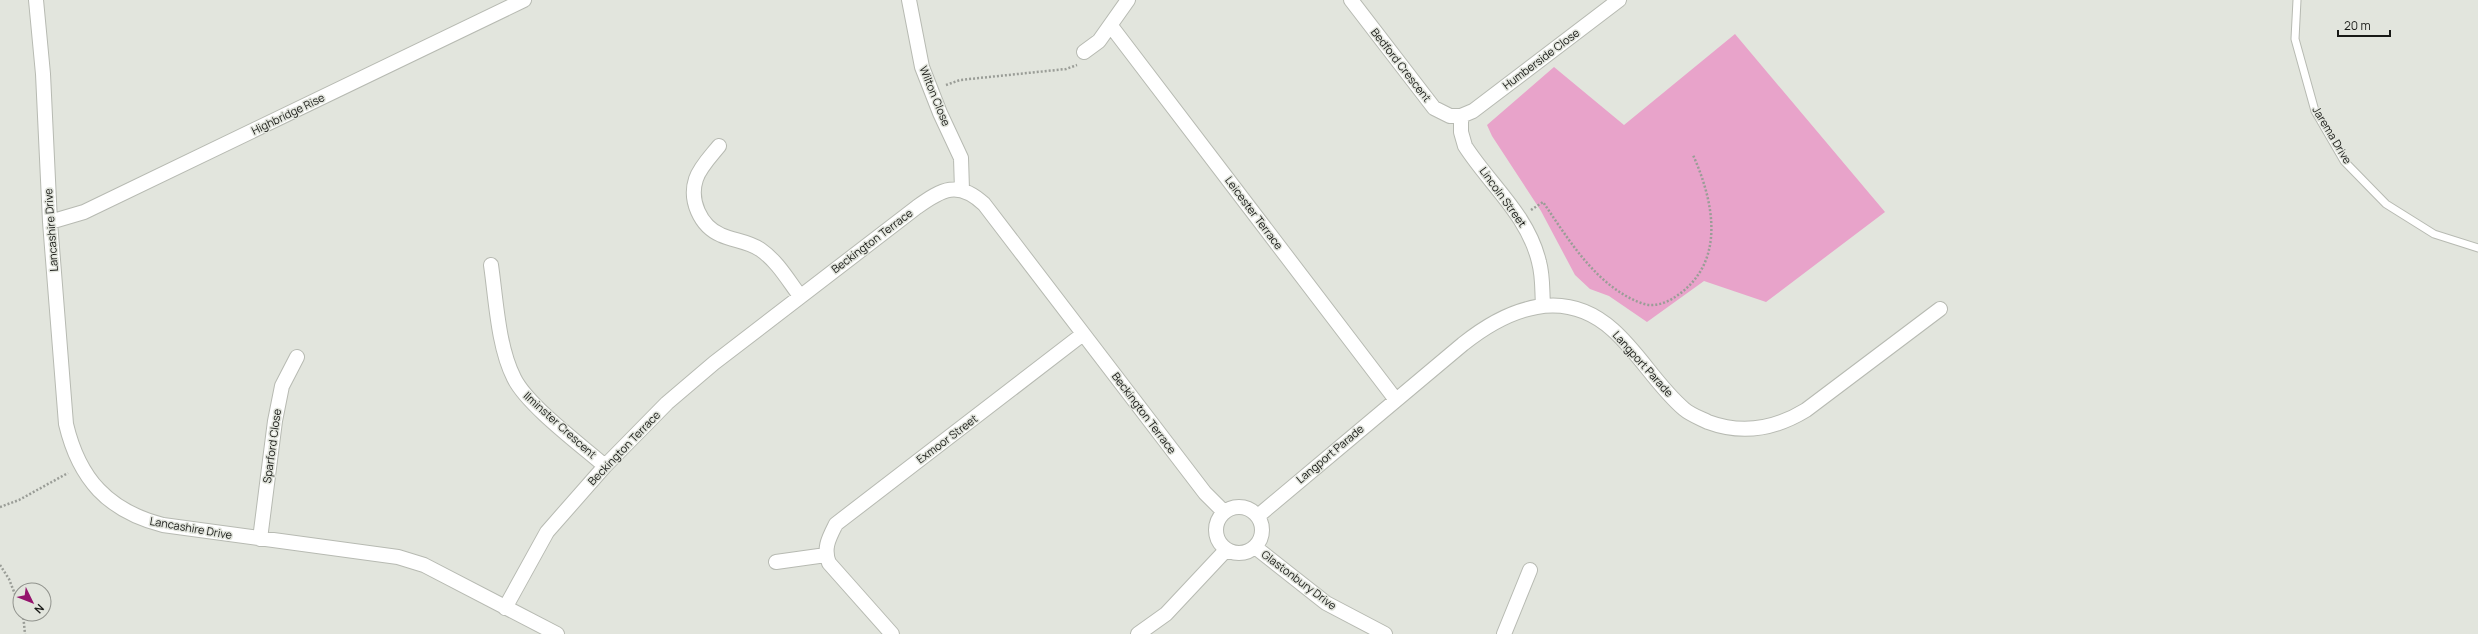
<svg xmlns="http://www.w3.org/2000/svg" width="2478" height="634" font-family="Manrope,sans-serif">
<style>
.green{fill:#e8a3ca}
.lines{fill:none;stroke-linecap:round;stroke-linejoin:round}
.service-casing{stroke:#b7bab2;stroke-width:9}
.minor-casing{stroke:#b7bab2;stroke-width:16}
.path{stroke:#9a9d97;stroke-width:2.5;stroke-dasharray:2 2;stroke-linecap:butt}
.service{stroke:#fff;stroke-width:7}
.minor{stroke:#fff;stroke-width:14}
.labels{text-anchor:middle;stroke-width:3;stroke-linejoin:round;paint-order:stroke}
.street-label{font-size:11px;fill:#181916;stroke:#e2e5dd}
</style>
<rect width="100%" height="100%" fill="#e2e5dd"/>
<path class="green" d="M1735 34 1885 212 1766 302 1704 281 1647 322 1609 296 1590 289 1575 275 1541 211 1492 136 1487 125 1554 67 1624 125Z"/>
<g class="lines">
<g class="service-casing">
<path id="service" d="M2297 0 2295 39 2315 111 2344 161 2386 204 2434 234 2478 248"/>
</g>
<g class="minor-casing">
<path id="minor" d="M36 0 43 74 50 222 66 424C79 479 108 511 163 525L398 557 424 565 557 634
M909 0 922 67 940 113 961 158 962 190
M1351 0 1434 108 1450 116H1461L1473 111 1619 0
M1111 26 1396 400
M1084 52 1099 41 1128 0
M1461 116V132L1465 146C1490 185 1528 215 1539 262 1543 276 1542 291 1543 305
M719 146C711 156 700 167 696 179 689 200 700 226 721 235 734 241 748 241 761 250 777 261 788 280 800 296
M50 222 84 212 524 0
M491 265C496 299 498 347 514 378 527 405 581 445 605 466
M1216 530a23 23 0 1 1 46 0a23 23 0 1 1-46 0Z
M1258 516 1463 344C1508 308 1564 286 1613 330 1640 354 1657 386 1684 409 1691 415 1700 418 1708 422 1743 435 1775 429 1806 410L1940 309
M260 539 275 421 282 386 297 357
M1255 547 1326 603 1385 634
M776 562 826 555
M505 608 547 532 605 466 667 403 714 363 917 207C942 189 958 180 984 204L1205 493 1224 512
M892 634 829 563C823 548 829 538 836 524L1083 334
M1138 634 1166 614 1226 550
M1504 634 1530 570"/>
</g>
<path class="path" d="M946 85 960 80 1066 69 1077 65
M1531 210 1543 202C1569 240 1596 286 1641 303 1654 308 1667 303 1678 295 1726 261 1714 202 1693 155
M0 507 19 500 68 473
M0 565 9 579 20 607
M23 614 25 634"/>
<use href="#service" class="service"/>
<use href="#minor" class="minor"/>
</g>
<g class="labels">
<g class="street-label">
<text transform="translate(1541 59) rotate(-37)" y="4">Humberside Close</text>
<text transform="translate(1401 65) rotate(52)" y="4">Bedford Crescent</text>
<text transform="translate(935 96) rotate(68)" y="4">Wilton Close</text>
<text transform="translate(288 114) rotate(-26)" y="4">Highbridge Rise</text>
<text transform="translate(2332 135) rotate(59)" y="4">Jarema Drive</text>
<text transform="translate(1503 197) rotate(54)" y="4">Lincoln Street</text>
<text transform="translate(1254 213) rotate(53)" y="4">Leicester Terrace</text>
<text transform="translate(51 230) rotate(-94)" y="4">Lancashire Drive</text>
<text transform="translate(872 241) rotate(-37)" y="4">Beckington Terrace</text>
<text transform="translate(1643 364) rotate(48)" y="4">Langport Parade</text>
<text transform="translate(1144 413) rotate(53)" y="4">Beckington Terrace</text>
<text transform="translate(560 425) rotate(42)" y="4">Ilminster Crescent</text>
<text transform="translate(947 439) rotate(-37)" y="4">Exmoor Street</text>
<text transform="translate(272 446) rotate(-82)" y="4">Sparford Close</text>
<text transform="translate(624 448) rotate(-46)" y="4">Beckington Terrace</text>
<text transform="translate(1330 454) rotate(-40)" y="4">Langport Parade</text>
<text transform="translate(191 528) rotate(10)" y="4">Lancashire Drive</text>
<text transform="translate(1299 580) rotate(37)" y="4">Glastonbury Drive</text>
</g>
</g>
<g transform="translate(32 602) rotate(133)"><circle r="19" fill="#e2e5dd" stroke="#91938d"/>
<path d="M0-3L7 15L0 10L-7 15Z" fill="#94136c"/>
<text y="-6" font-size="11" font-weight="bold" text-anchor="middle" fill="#181916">N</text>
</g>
<path d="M2338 30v6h52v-6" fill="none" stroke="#181916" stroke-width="2"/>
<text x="2344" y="30" font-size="12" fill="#181916" stroke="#e2e5dd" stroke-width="3" paint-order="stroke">20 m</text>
</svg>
